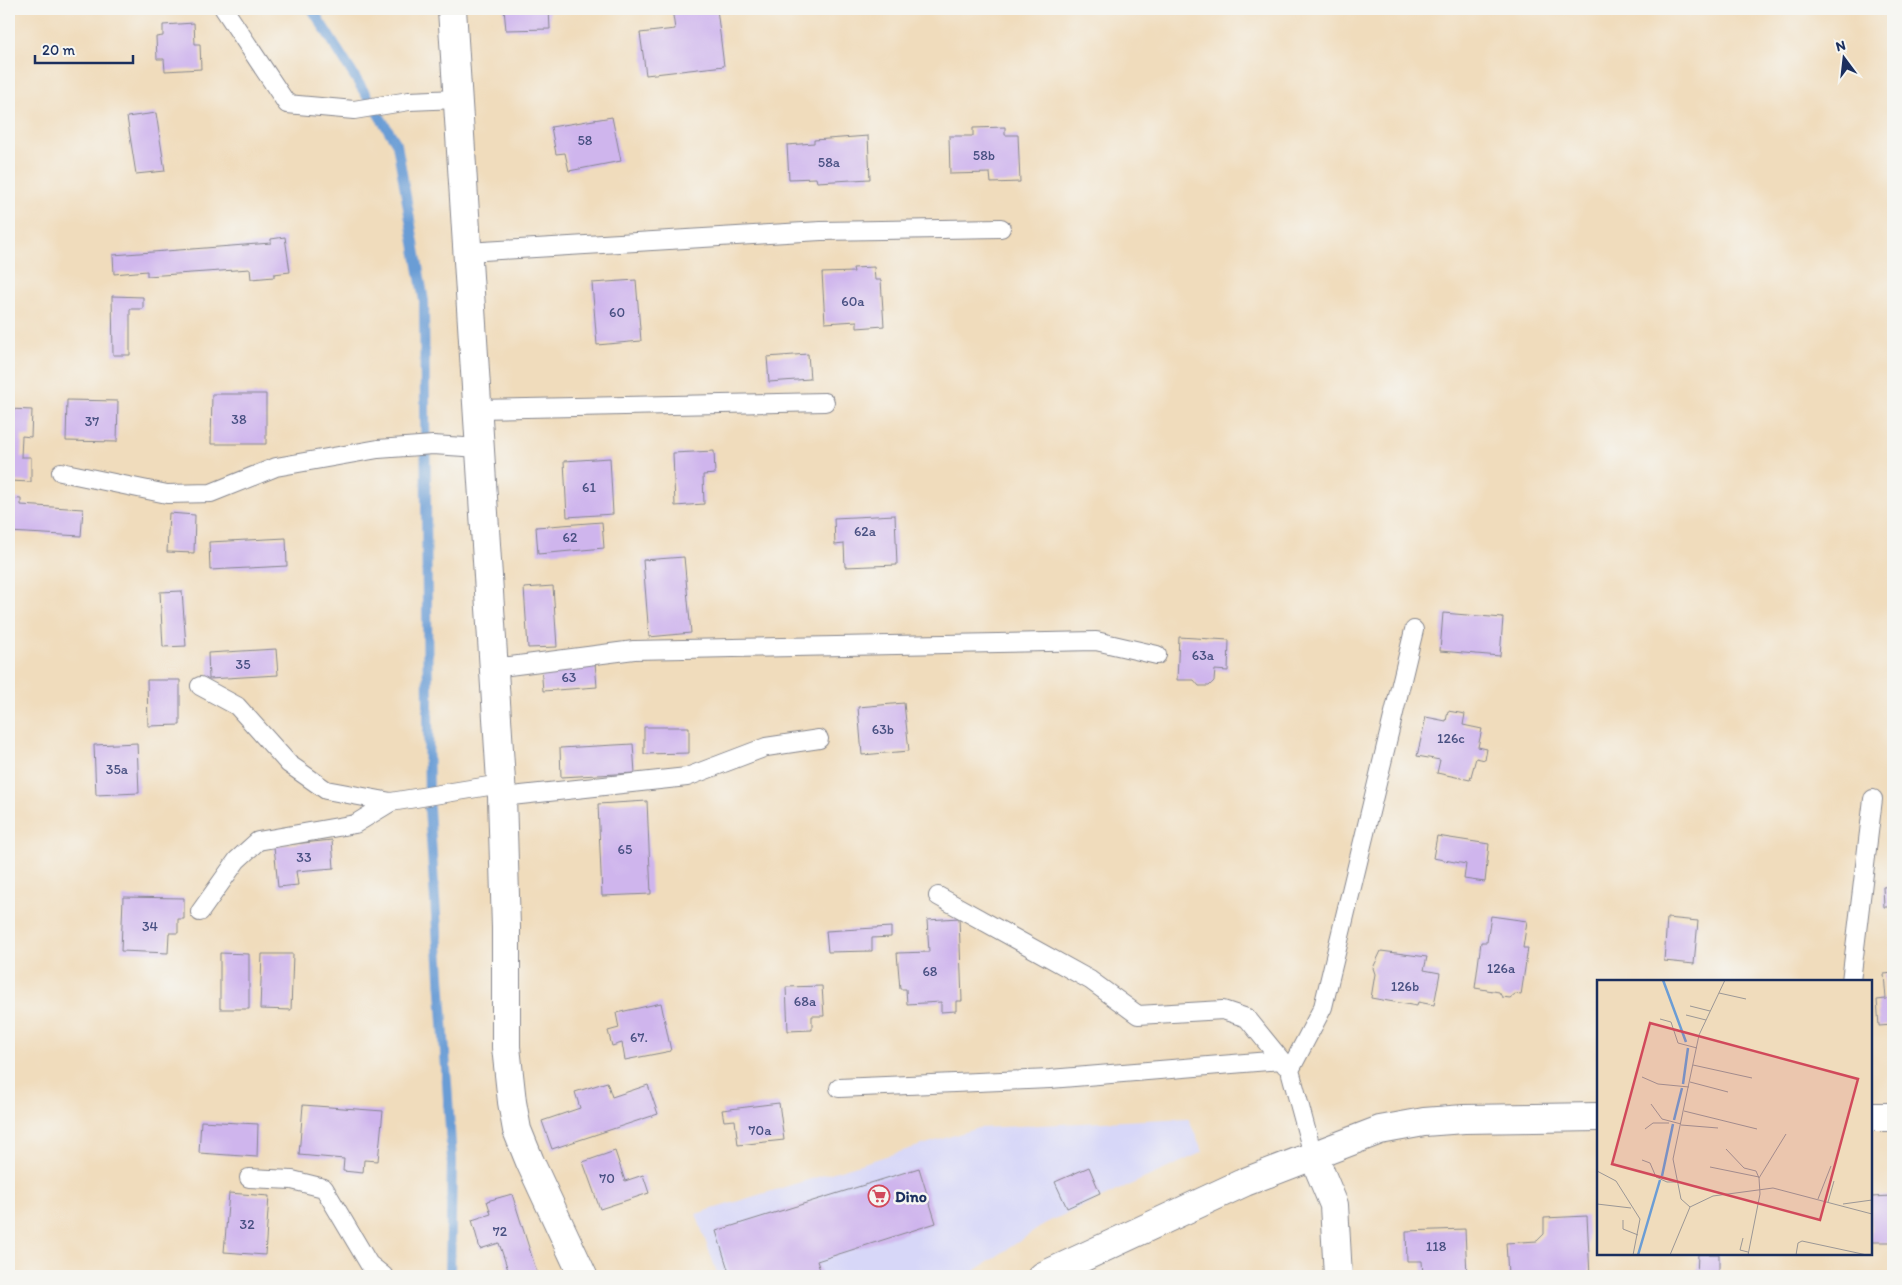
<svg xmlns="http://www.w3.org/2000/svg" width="1902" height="1285" font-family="Itim,sans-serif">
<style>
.built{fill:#d7d7f8}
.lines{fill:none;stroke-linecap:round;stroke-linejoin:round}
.stream{stroke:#6b9dd5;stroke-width:10}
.building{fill:#cfb5ed}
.service-casing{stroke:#86868d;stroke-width:20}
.minor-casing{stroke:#86868d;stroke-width:30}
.tertiary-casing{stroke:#86868d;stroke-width:30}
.service{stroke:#fff;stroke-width:18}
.minor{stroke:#fff;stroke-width:28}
.tertiary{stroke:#fff;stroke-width:28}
.labels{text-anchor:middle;stroke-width:5;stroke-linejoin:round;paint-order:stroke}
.number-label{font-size:14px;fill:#485082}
.poi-label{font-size:16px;font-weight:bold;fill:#1b2f5e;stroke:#f6f6f2;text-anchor:start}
.inset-river{fill:none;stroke:#6b9dd5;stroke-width:2.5}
.inset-road{fill:none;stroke:#9b9796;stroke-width:1}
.view{fill:#d1495b;fill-opacity:0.15;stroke:#d1495b;stroke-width:2.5}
.inset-edge{fill:none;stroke:#1b2f5e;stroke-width:2.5}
</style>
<rect width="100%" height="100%" fill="#f6f6f2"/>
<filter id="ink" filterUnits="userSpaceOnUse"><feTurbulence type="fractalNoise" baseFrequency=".02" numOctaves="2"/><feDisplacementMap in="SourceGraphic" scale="10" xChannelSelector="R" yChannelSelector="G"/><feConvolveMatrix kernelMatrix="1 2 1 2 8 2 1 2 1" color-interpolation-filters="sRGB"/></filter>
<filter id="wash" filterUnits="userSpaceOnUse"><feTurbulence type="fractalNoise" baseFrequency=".0096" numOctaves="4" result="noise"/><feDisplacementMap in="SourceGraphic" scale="20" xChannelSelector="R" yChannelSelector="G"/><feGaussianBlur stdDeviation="1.12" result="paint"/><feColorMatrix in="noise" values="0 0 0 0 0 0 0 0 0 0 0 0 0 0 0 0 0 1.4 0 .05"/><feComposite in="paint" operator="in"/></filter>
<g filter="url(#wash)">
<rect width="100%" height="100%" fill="#f0dcbc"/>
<path class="built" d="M1188 1118 1203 1152 1048 1222 967 1276H718L696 1214 978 1128Z"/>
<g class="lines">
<path class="stream" d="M312 9 397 144 424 301 429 808 452 1160 450 1276"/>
</g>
<g id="blocks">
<path class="building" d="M504 9H549L550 29 506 30Z
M672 9H717L724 66 646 75 640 33 675 29Z
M194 23 195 44H200L201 69 165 71 164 59H157L156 37 163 36V25Z
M156 113 165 171 136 174 127 117Z
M612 117 621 161 569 171 565 153 556 154 551 127Z
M1005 127V135H1018L1020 182 991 183 990 173 950 174 949 136H973V128Z
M868 136 870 179 817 182 816 178 789 179 787 145 814 143V140Z
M285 237 290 272 274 274V277L251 279 250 269 147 276V271L114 274 113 255 271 243V239Z
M874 267 875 280H881L884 326 857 328V321L825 323 822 273 854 272 853 268Z
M636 280 641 341 597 345 592 283Z
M112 296 143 297V309H130V355H113Z
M808 354 810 379 769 382 767 357Z
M212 394H266V444H211Z
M67 400 118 401 117 442 66 441Z
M9 409 32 410 31 437 22 436 21 457H31V482L9 481Z
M714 451 715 474 703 475 704 504 675 506 673 453Z
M610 458 613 514 567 517 564 461Z
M9 498 21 499V505L83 509 81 536 9 532Z
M169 513 195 515 194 553 167 552Z
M895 515 897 565 845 567 844 544 835 545 834 518Z
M602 522 604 548 538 554 536 527Z
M286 538 287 566 210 570 209 542Z
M684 557 691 633 649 637 643 560Z
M553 586 557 647 528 648 524 588Z
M182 591 186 646 163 647 160 592Z
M1443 613 1503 618 1500 656 1440 651Z
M1179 637 1229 640 1228 671 1215 670 1214 681 1209 686H1199L1194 680H1177Z
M276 649 278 675 209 679 208 653Z
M595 662 597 687 543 691 541 666Z
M147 680H180V725L148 726Z
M904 703 909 751 862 755 858 707Z
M1448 711 1465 714 1463 725 1482 729 1478 747 1487 749 1485 760 1476 758 1470 780 1437 773 1440 760 1417 756 1426 717 1446 721Z
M644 727H689V753L644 754Z
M137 743 139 793 96 795 94 745Z
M633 744 635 773 561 777 560 748Z
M647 801 651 894 602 896 598 804Z
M1437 836 1489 844 1485 882 1464 879 1466 864 1433 858Z
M332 840 334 868 296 871 298 885 278 887 274 846Z
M1893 886V907H1884L1883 887Z
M123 897 184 898V919H178V933H169L168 953 121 951Z
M1491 916 1527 921 1523 948H1528L1521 995 1515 994 1510 998 1502 997 1499 992 1475 988 1481 942H1487Z
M959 918 962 1001H956V1011L941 1012V1002L907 1004 906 989H900L897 953 929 952 927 920Z
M1667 918 1698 921 1694 964 1664 961Z
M891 927V937L872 938V951L828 952 826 931Z
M1381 951 1427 957 1424 970 1440 973 1434 1005 1418 1002 1417 1006 1371 998 1375 974 1373 968Z
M220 953 249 954V1009H220Z
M262 954H293L291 1010 260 1009Z
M1893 973V1025L1879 1026 1877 1000 1886 999 1884 974Z
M822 986 824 1016H812V1030L788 1031 786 987Z
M661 1003 671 1051 625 1060 622 1043 612 1046 608 1031 619 1028 616 1013Z
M607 1082 612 1097 648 1085 658 1114 552 1149 542 1121 580 1108 575 1092Z
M779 1103 784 1140 738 1145 735 1120 724 1121 722 1110Z
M303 1105 383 1111 378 1161 364 1160 363 1173 343 1171 344 1159 299 1155Z
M201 1121 258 1124 257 1157 199 1153Z
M615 1151 625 1181 643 1175 649 1193 600 1209 583 1162Z
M1089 1167 1100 1193 1067 1208 1055 1182Z
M919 1168 936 1223 817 1261 822 1276H730L716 1231Z
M229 1193 269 1196 265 1255 224 1252Z
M512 1194 538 1276H510L499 1243 480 1249 472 1220 491 1214 487 1201Z
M1893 1196V1242H1871V1197Z
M1587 1216 1590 1276 1508 1275 1506 1243 1537 1241 1544 1234V1218Z
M1465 1229 1467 1276H1423L1422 1261H1407L1406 1231Z
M1698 1254H1719V1274L1742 1276H1697Z"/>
</g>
</g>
<g filter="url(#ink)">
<use href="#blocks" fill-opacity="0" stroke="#86868d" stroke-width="1"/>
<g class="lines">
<g class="service-casing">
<path id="service" d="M224 9 287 104 354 110 409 101 457 99
M467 252 821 231 1001 228
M477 409 825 402
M61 472 167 494 211 493 276 467 378 449 433 445 480 448
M494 668 634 650 1096 641 1157 655
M200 686 237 706 289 764 326 790 391 802 501 784
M502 797 687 777 766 747 819 739
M938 896 1090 980 1138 1015 1223 1010 1247 1018 1286 1066
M200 912 237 860 258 841 355 824 391 802
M1851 981 1873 799
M839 1088 1050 1079 1281 1060
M1313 1155 1290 1070 1323 1007 1414 630
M249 1178 292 1180 324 1188 369 1264 384 1276"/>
</g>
<g class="minor-casing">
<path id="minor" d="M452 9 502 797 506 928V1047L512 1102 517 1130 530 1162 583 1276
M1313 1155 1334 1205 1338 1276"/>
</g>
<g class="tertiary-casing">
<path id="tertiary" d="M1871 1117H1893
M1043 1276 1245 1182 1380 1130 1424 1122 1464 1119 1598 1117"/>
</g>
<use href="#service" class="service"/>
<use href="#minor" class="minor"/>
<use href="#tertiary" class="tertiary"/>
</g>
</g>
<defs>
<g id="supermarket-ring" transform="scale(1.125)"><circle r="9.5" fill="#f6f6f2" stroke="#d1495b" stroke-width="1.5"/><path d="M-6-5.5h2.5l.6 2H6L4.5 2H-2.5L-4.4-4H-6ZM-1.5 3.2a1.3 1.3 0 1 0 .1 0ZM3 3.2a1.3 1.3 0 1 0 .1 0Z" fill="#d1495b"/></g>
</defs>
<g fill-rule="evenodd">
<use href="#supermarket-ring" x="879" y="1196"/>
</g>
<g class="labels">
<g class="number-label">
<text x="585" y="145">58</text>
<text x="984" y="160">58b</text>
<text x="829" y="167">58a</text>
<text x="853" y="306">60a</text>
<text x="617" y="317">60</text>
<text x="239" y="424">38</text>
<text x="92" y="426">37</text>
<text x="589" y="492">61</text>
<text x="865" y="536">62a</text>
<text x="570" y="542">62</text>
<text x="1203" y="660">63a</text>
<text x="243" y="669">35</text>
<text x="569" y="682">63</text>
<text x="883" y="734">63b</text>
<text x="1451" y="743">126c</text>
<text x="117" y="774">35a</text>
<text x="625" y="854">65</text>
<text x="304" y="862">33</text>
<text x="150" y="931">34</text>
<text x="1501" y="973">126a</text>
<text x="930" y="976">68</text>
<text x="1405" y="991">126b</text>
<text x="805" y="1006">68a</text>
<text x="639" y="1042">67.</text>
<text x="760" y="1135">70a</text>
<text x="607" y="1183">70</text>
<text x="247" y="1229">32</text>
<text x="500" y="1236">72</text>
<text x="1436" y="1251">118</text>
</g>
<g class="poi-label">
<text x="895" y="1202">Dino</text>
</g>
</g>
<g transform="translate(1597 980)">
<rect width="275" height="275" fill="#f0dcbc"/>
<path class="inset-river" d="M66 0 89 62M86 104 91 68M77 140 85 108M65 196 76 144M41 275 63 200"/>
<path class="inset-road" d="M122 13 149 19M93 26 113 31M89 35 109 40M63 39 74 42 81 63 100 68M96 85 155 98M45 97 61 104 92 107M93 102 131 112M54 124 65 139 84 144M87 131 160 149M84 145 121 148M48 149 56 143H72M129 169 147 188 159 191 162 198M45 180 53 183 59 197 70 202H79M113 187 162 197M0 191 19 201 43 239 36 275M221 219 234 186M231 222 237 201M0 224 34 228M246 224 275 220M93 227 84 219 76 179 102 55 128 0M26 240V249L41 255M146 258 143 270 151 272M73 275 93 227 116 216 176 208 275 234M151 275 163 214 162 198 189 154M199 275 201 263 205 261 270 275"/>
<path class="view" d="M53 43 261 99 223 240 15 184Z"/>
<rect width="275" height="275" class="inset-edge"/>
</g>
<rect width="1902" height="1285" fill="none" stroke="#f6f6f2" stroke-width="30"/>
<g transform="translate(1844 58) rotate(345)" stroke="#f6f6f2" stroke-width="4" paint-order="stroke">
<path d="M0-4L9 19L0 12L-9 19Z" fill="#1b2f5e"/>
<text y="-8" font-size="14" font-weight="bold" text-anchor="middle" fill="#1b2f5e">N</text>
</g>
<path d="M35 55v8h98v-8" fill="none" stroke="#1b2f5e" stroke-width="2.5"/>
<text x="42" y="55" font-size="15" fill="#1b2f5e" stroke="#f6f6f2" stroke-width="4" paint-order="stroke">20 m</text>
</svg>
